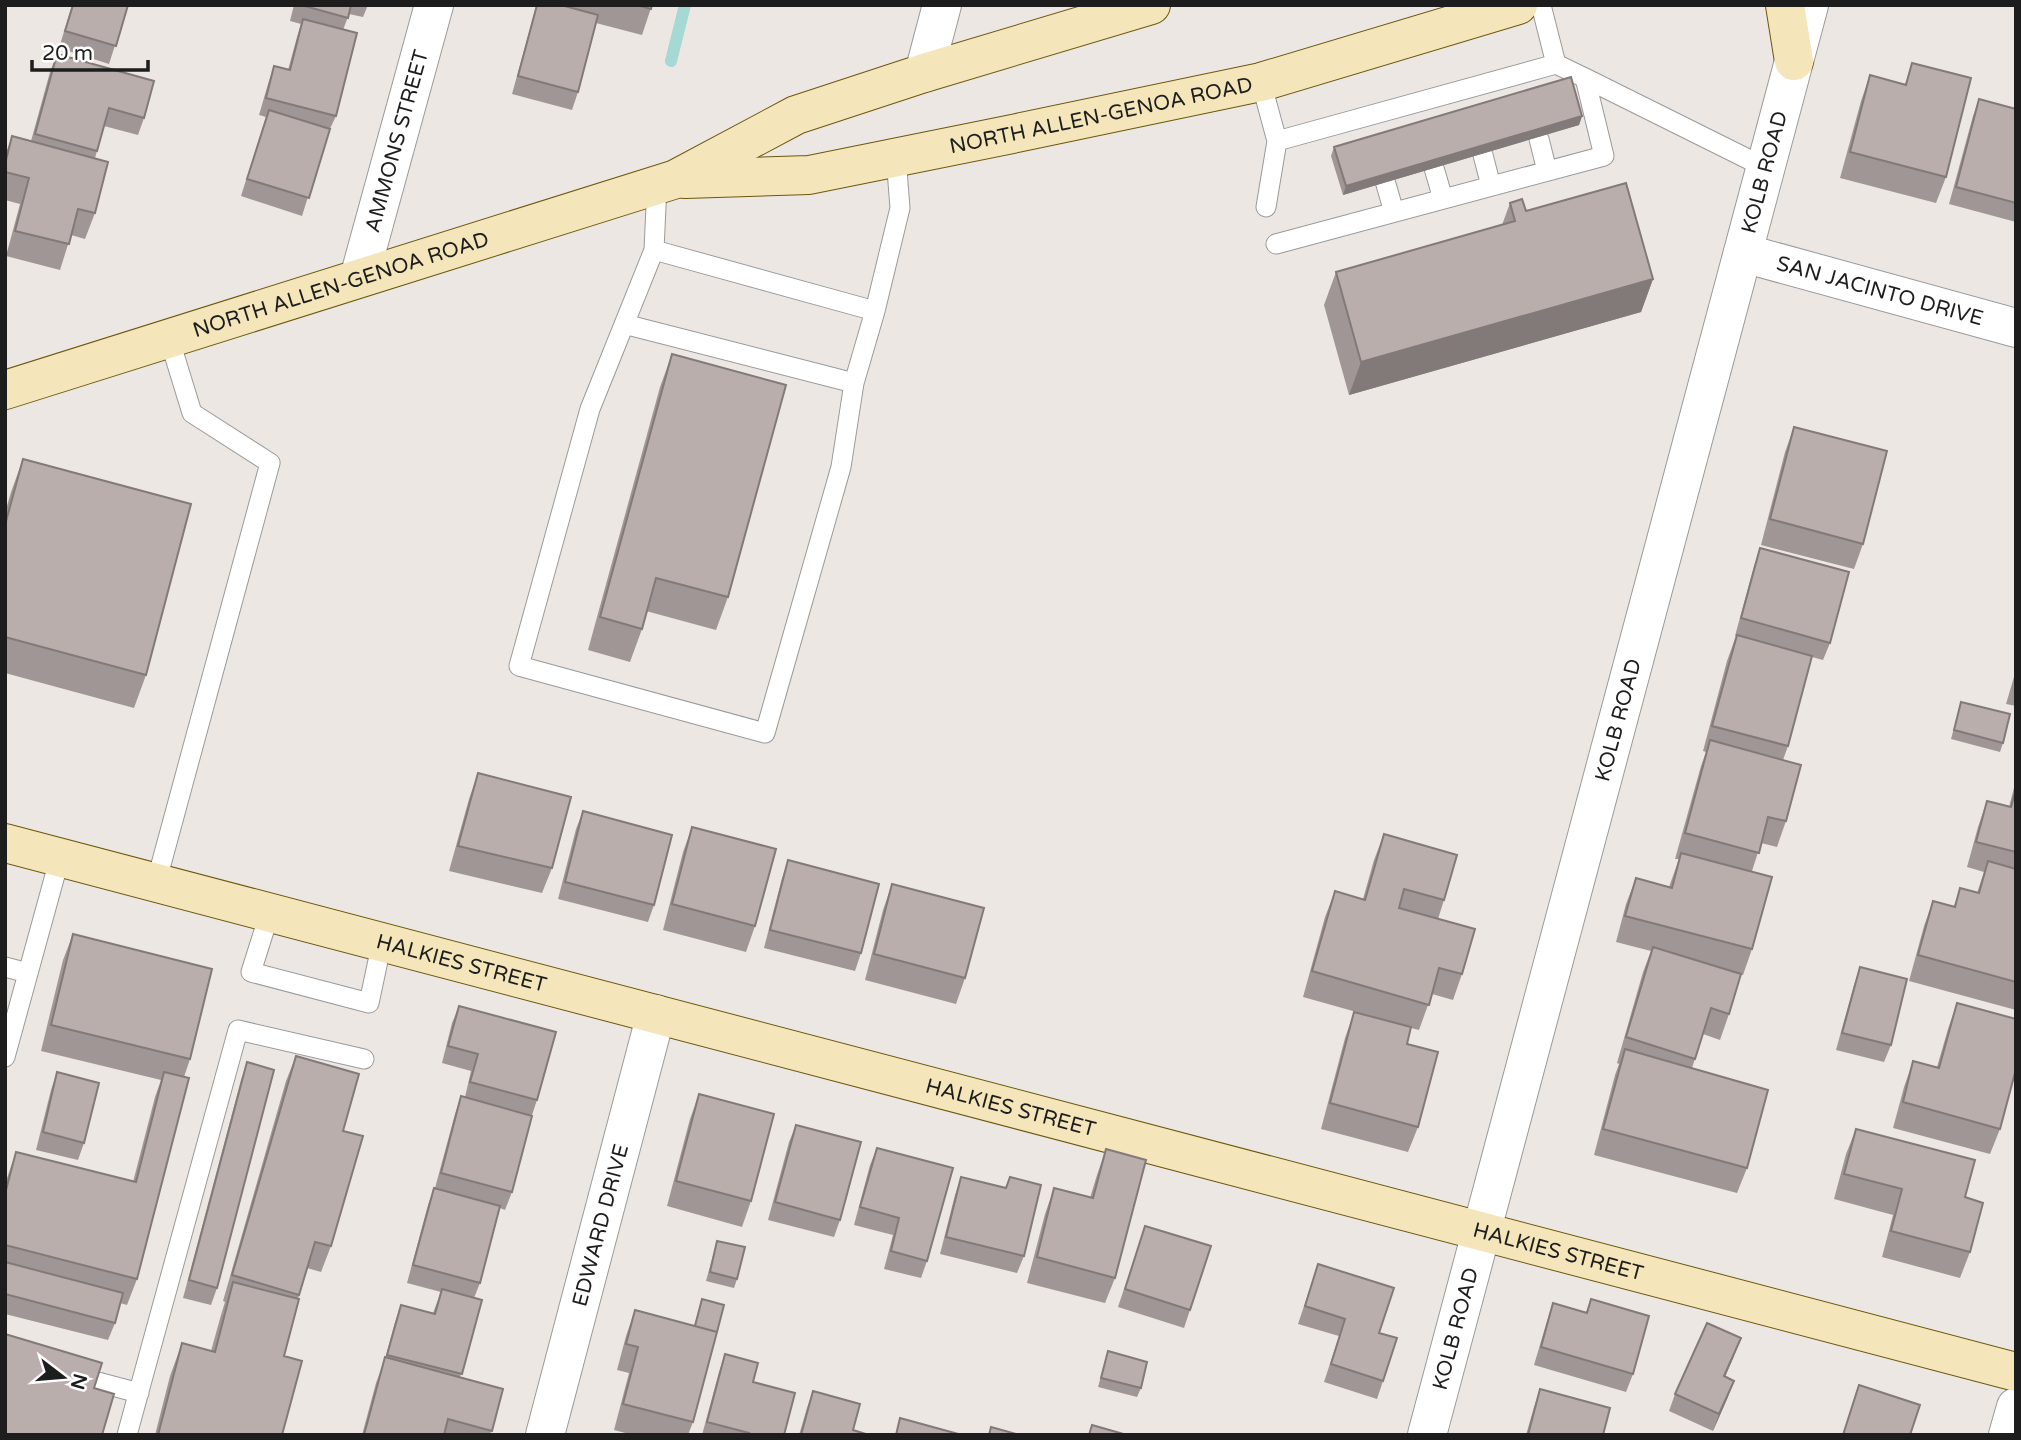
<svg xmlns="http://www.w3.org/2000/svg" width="2021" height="1440" font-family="'Varela Round',sans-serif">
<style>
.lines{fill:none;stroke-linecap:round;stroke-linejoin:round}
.stream{stroke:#a6d8d4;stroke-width:12}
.lane-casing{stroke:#9a9a9a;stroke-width:21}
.street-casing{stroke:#9a9a9a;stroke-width:40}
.secondary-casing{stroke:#6b580d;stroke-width:40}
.lane{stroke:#fff;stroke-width:19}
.street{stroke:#fff;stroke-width:38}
.secondary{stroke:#f4e6ba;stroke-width:38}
.wall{fill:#a09695}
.shaded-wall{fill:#827a79}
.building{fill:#baaead;stroke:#827a79;stroke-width:2}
.labels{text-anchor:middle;stroke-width:5;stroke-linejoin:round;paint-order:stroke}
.street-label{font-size:21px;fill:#1d1d1d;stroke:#fff}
</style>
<rect width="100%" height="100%" fill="#ede7e3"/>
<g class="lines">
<path class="stream" d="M671 61 685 5"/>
<g class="lane-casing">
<path id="lane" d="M1541 5 1556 64
M1585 78 1766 168
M1261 82 1277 141
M1539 139 1547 171
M1483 155 1491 186
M1434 168 1443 199
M1385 181 1394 212
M657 184 654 250 590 409 519 666 765 733 841 467 854 383 875 311 900 208 896 157
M1266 207 1277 141 1556 64 1585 78 1604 156 1276 244
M654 250 875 311
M624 324 854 383
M156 883 270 463 192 413 169 338
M270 912 251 972 369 1003 382 942
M5 967 28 973
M5 1057 60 857
M71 1375 139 1393
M127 1435 238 1030 364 1059"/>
</g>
<g class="street-casing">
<g id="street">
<path d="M924 73 942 5"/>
<path id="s1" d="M1743 253 2016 328"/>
<path id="s2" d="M359 278 434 5"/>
<path id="s3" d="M545 1435 656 1014"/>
<path id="s4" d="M1427 1435 1809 5"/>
<path d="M2008 1435 2016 1407"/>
</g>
</g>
<g class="secondary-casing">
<g id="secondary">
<path d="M1785 5 1794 61"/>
<path id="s5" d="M685 179 809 175 1017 133 1261 82 1518 5"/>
<path id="s6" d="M5 390 676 179 796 115 924 73 1151 5"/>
<path id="s7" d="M5 843 2016 1372"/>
</g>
</g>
<use href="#lane" class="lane"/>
<use href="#street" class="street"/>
<use href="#secondary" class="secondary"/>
</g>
<path class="wall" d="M72 5H128L109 64 59 48Z
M294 5H368L363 17 349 14 343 30 336 116 328 133 302 216 241 196 266 117 259 115 268 84 274 66 288 70 297 37 301 24 290 21Z
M529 5H652L642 35 596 23 578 92 572 110 512 94 536 7Z
M57 54 144 118 138 135 104 126 95 158V213L85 239 71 235 60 270 6 256 20 204 5 200V156L12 136 31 141 50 72Z
M1912 63 1946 177 1936 203 1840 178 1861 101 1870 75 1905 84Z
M1979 99 2016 109V222L1949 204 1973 116Z
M1582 116 1579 125 1343 195 1331 156 1334 147Z
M1510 203 1653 279 1641 312 1349 395 1324 305 1336 272 1502 225Z
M672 354 728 597 716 630 646 611 642 629 630 662 588 650 660 387Z
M1794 427 1863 544 1854 569 1761 545 1785 452Z
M23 459 146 675 134 708 5 673V513L11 492Z
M1760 548 1830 643 1823 660 1812 657 1788 746 1783 760 1786 821 1777 847 1761 843 1752 871V949L1743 975H1741L1729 1014 1720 1040 1703 1034 1692 1068 1747 1168 1737 1193 1594 1155 1615 1075 1619 1064 1617 1063 1643 972 1651 951 1616 942 1626 904 1636 878 1669 887 1679 859H1675L1701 766 1706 752 1703 751 1727 661 1736 636H1735L1754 566Z
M2016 670V706L2006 704Z
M1961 702 2003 743 2000 752 1951 739Z
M478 773 552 868 542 893 449 871 469 799Z
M2016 780V1010L1909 981 1924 926 1933 901 1954 906 1960 888 1977 893 1984 872 1967 867 1978 827 1987 801 2009 807Z
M583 811 654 905 648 922 558 899 576 829Z
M692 827 755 926 746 952 663 930 683 852Z
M1384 834 1444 900 1438 919 1462 974 1453 1000 1432 994 1419 1030 1411 1028 1407 1044 1418 1127 1408 1152 1321 1129 1345 1038 1354 1012 1385 1020 1303 997 1325 917 1335 891 1363 899 1374 860Z
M788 860 861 953 855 971 764 948 782 878Z
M892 884 965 978 956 1004 865 980 883 910Z
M73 934 190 1059 184 1077 137 1279 127 1305 120 1303 115 1323 108 1340 5 1314V1184L16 1152 133 1182 155 1097 161 1080 41 1051 63 960Z
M1860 967 1891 1045 1884 1062 1836 1050 1854 985Z
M1957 1003 2000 1129 1990 1154 1893 1128 1904 1087 1913 1061 1937 1067 1948 1029Z
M459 1006 537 1100 532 1115 512 1192 505 1210 500 1208 480 1283 474 1298 482 1300 460 1377 503 1389 490 1435H362L376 1383 385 1359 395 1322 401 1305 433 1313 441 1292 407 1283 428 1205 434 1188H435L455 1114 461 1096 465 1097 471 1071 442 1063 452 1023Z
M296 1056 343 1131 331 1246 321 1272 307 1268 298 1299 284 1356 282 1435H155L170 1376 182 1343 211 1351 221 1315 225 1302 223 1301 286 1081Z
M247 1062 217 1288 211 1305 183 1298 241 1080Z
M57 1072 84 1143 78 1160 36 1150 51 1090Z
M699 1094 751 1201 742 1227 667 1206 690 1119Z
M796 1125 840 1220 834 1237 768 1220 789 1142Z
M1856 1129 1965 1197 1970 1252 1960 1278 1882 1257 1893 1215 1834 1199 1846 1154Z
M877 1148 927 1261 921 1278 884 1269 893 1235 854 1225 870 1165Z
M1106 1149 1115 1278 1105 1303 1027 1283 1045 1214 1054 1188 1090 1198 1097 1175Z
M961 1177 1006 1188 1010 1177 1024 1256 1017 1273 940 1254 955 1195Z
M1145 1226 1190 1310 1184 1328 1118 1307Z
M717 1241 737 1279 734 1288 706 1281Z
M1318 1264 1379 1333 1383 1381 1377 1399 1324 1382 1339 1336 1298 1324Z
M702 1299 693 1422 688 1435H633L614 1430 629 1373 617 1370 626 1336 635 1310 694 1326Z
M1591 1299 1633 1374 1626 1392 1534 1365 1547 1321 1553 1303 1586 1312Z
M1108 1351 1141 1388 1137 1397 1098 1387Z
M725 1354 753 1382 784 1435H702L719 1372Z
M1734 1356 1725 1377 1734 1381 1727 1399 1713 1431 1669 1411 1675 1394Z
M1540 1389 1603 1435H1526L1534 1407Z
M813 1391 853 1430 869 1435H799L807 1408Z"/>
<path class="shaded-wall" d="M1582 116 1579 125 1343 195 1346 186Z
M1653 279 1641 312 1349 395 1361 362Z
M1741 1338 1734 1356 1717 1394 1724 1376Z
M1734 1381 1727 1399 1713 1431 1719 1414Z"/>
<path class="building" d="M73 5H128L116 46 65 31Z
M301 5H351L348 18Z
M537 5H561L598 15 578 92 518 76Z
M637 5H652L651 9Z
M303 19 357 33 336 116 266 98 274 66 290 70Z
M57 54 154 81 144 118 109 108 97 151 35 134Z
M1912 63 1971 78 1946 177 1850 152 1870 75 1906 85Z
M1571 77 1582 116 1346 186 1334 147Z
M1979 99 2016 109V203L1956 187Z
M269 110 330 129 309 198 247 179Z
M12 136 108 162 95 213 78 209 69 244 15 231 29 178 5 172V164Z
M1626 183 1653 279 1361 362 1336 272 1515 221 1510 203 1522 199 1526 211Z
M672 354 786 385 728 597 656 578 642 629 600 617Z
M1794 427 1887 451 1863 544 1770 519Z
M23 459 191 504 146 675 5 637V525Z
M1760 548 1849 572 1830 643 1741 618Z
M1737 635 1812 656 1788 746 1712 726Z
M1961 702 2010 714 2003 743 1954 730Z
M1710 740 1801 765 1786 821 1768 817 1759 853 1685 833Z
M478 773 571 797 552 868 458 846Z
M2016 789V852L1976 842 1987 801 2011 807Z
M583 811 672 835 654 905 565 882Z
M692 827 776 849 755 926 672 904Z
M1384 834 1457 855 1444 900 1404 889 1399 908 1475 929 1462 974 1439 968 1429 1005 1312 971 1335 891 1365 900Z
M1681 853 1772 877 1752 949 1625 916 1636 878 1672 888Z
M788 860 879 884 861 953 770 930Z
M1988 861 2016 869V982L1918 955 1933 901 1955 907 1960 888 1979 893Z
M892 884 984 908 965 978 874 954Z
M73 934 212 969 190 1059 51 1025Z
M1653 947 1741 974 1729 1014 1711 1008 1695 1059 1626 1037Z
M1860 967 1907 979 1891 1045 1842 1033Z
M1957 1003 2016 1019V1069L2000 1129 1903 1102 1913 1061 1939 1068Z
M459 1006 556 1032 537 1100 470 1082 478 1054 448 1046Z
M1354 1012 1411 1027 1407 1044 1438 1052 1418 1127 1330 1103Z
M1625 1049 1768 1090 1747 1168 1603 1129Z
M296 1056 359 1074 343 1131 363 1136 331 1246 315 1242 299 1295 232 1275Z
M247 1062 274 1070 217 1288 189 1280Z
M57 1072 99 1083 84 1143 43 1132Z
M164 1072 189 1078 137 1279 5 1245V1194L16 1152 136 1182Z
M699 1094 774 1114 751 1201 676 1181Z
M461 1096 532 1116 512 1192 441 1173Z
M796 1125 861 1142 840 1220 775 1202Z
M1856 1129 1975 1160 1965 1197 1983 1203 1970 1252 1891 1231 1902 1189 1844 1174Z
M877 1148 953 1168 927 1261 891 1251 899 1218 860 1207Z
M1106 1149 1146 1160 1115 1278 1037 1257 1054 1188 1093 1198Z
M961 1177 1006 1188 1010 1177 1041 1185 1024 1256 946 1237Z
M434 1188 500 1206 480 1283 413 1265Z
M1145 1226 1211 1246 1190 1310 1125 1289Z
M717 1241 745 1247 737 1279 710 1272Z
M5 1262 123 1293 115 1323 5 1294Z
M1318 1264 1394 1288 1379 1333 1397 1338 1383 1381 1331 1364 1345 1319 1305 1306Z
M233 1282 299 1299 284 1356 302 1361 282 1435H158L182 1343 215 1352Z
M442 1289 482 1300 462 1374 387 1355 401 1305 435 1314Z
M702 1299 724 1305 717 1332 695 1326Z
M1591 1299 1649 1316 1633 1374 1541 1347 1553 1303 1587 1313Z
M635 1310 717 1332 693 1422 623 1404 638 1347 626 1344Z
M1707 1323 1741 1338 1724 1376 1734 1381 1719 1414 1675 1394Z
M5 1334 102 1363 94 1388 114 1394 102 1435H5Z
M1108 1351 1147 1362 1141 1388 1101 1378Z
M725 1354 758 1363 753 1382 795 1393 784 1435H748L749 1433 707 1422Z
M385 1357 503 1389 492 1431 448 1419 444 1435H364Z
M1859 1385 1920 1405 1910 1435H1843Z
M1540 1389 1610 1408 1603 1435H1528Z
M813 1391 860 1404 853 1430 869 1435H801Z
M900 1418 962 1435H896Z
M1092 1425 1127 1435H1089Z
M991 1427 1020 1435H989Z"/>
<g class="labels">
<g class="street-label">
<text dy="7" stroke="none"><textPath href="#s5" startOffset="422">NORTH ALLEN-GENOA ROAD</textPath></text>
<text dy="7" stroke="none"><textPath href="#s2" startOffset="142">AMMONS STREET</textPath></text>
<text dy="7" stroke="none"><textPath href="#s4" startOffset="1307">KOLB ROAD</textPath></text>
<text dy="7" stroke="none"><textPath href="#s6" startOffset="352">NORTH ALLEN-GENOA ROAD</textPath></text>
<text dy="7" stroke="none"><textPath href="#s1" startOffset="142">SAN JACINTO DRIVE</textPath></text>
<text dy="7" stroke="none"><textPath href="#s4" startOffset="740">KOLB ROAD</textPath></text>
<text dy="7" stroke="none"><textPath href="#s7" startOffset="472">HALKIES STREET</textPath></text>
<text dy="7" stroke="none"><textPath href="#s7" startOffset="1040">HALKIES STREET</textPath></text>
<text dy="7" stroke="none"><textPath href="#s3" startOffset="217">EDWARD DRIVE</textPath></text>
<text dy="7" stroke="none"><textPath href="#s7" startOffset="1606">HALKIES STREET</textPath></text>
<text dy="7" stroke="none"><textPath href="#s4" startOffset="110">KOLB ROAD</textPath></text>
</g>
</g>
<rect width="2021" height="1440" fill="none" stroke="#1d1d1d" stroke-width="14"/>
<g transform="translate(63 1377) rotate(106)" stroke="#ffffff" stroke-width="5" paint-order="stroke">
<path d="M0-5L12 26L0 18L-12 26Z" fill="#1d1d1d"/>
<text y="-10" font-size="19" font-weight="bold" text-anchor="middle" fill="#1d1d1d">N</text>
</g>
<path d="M32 60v10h116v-10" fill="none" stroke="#1d1d1d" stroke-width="3.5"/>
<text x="42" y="60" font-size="21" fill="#1d1d1d" stroke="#ffffff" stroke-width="5" paint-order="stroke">20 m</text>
</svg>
